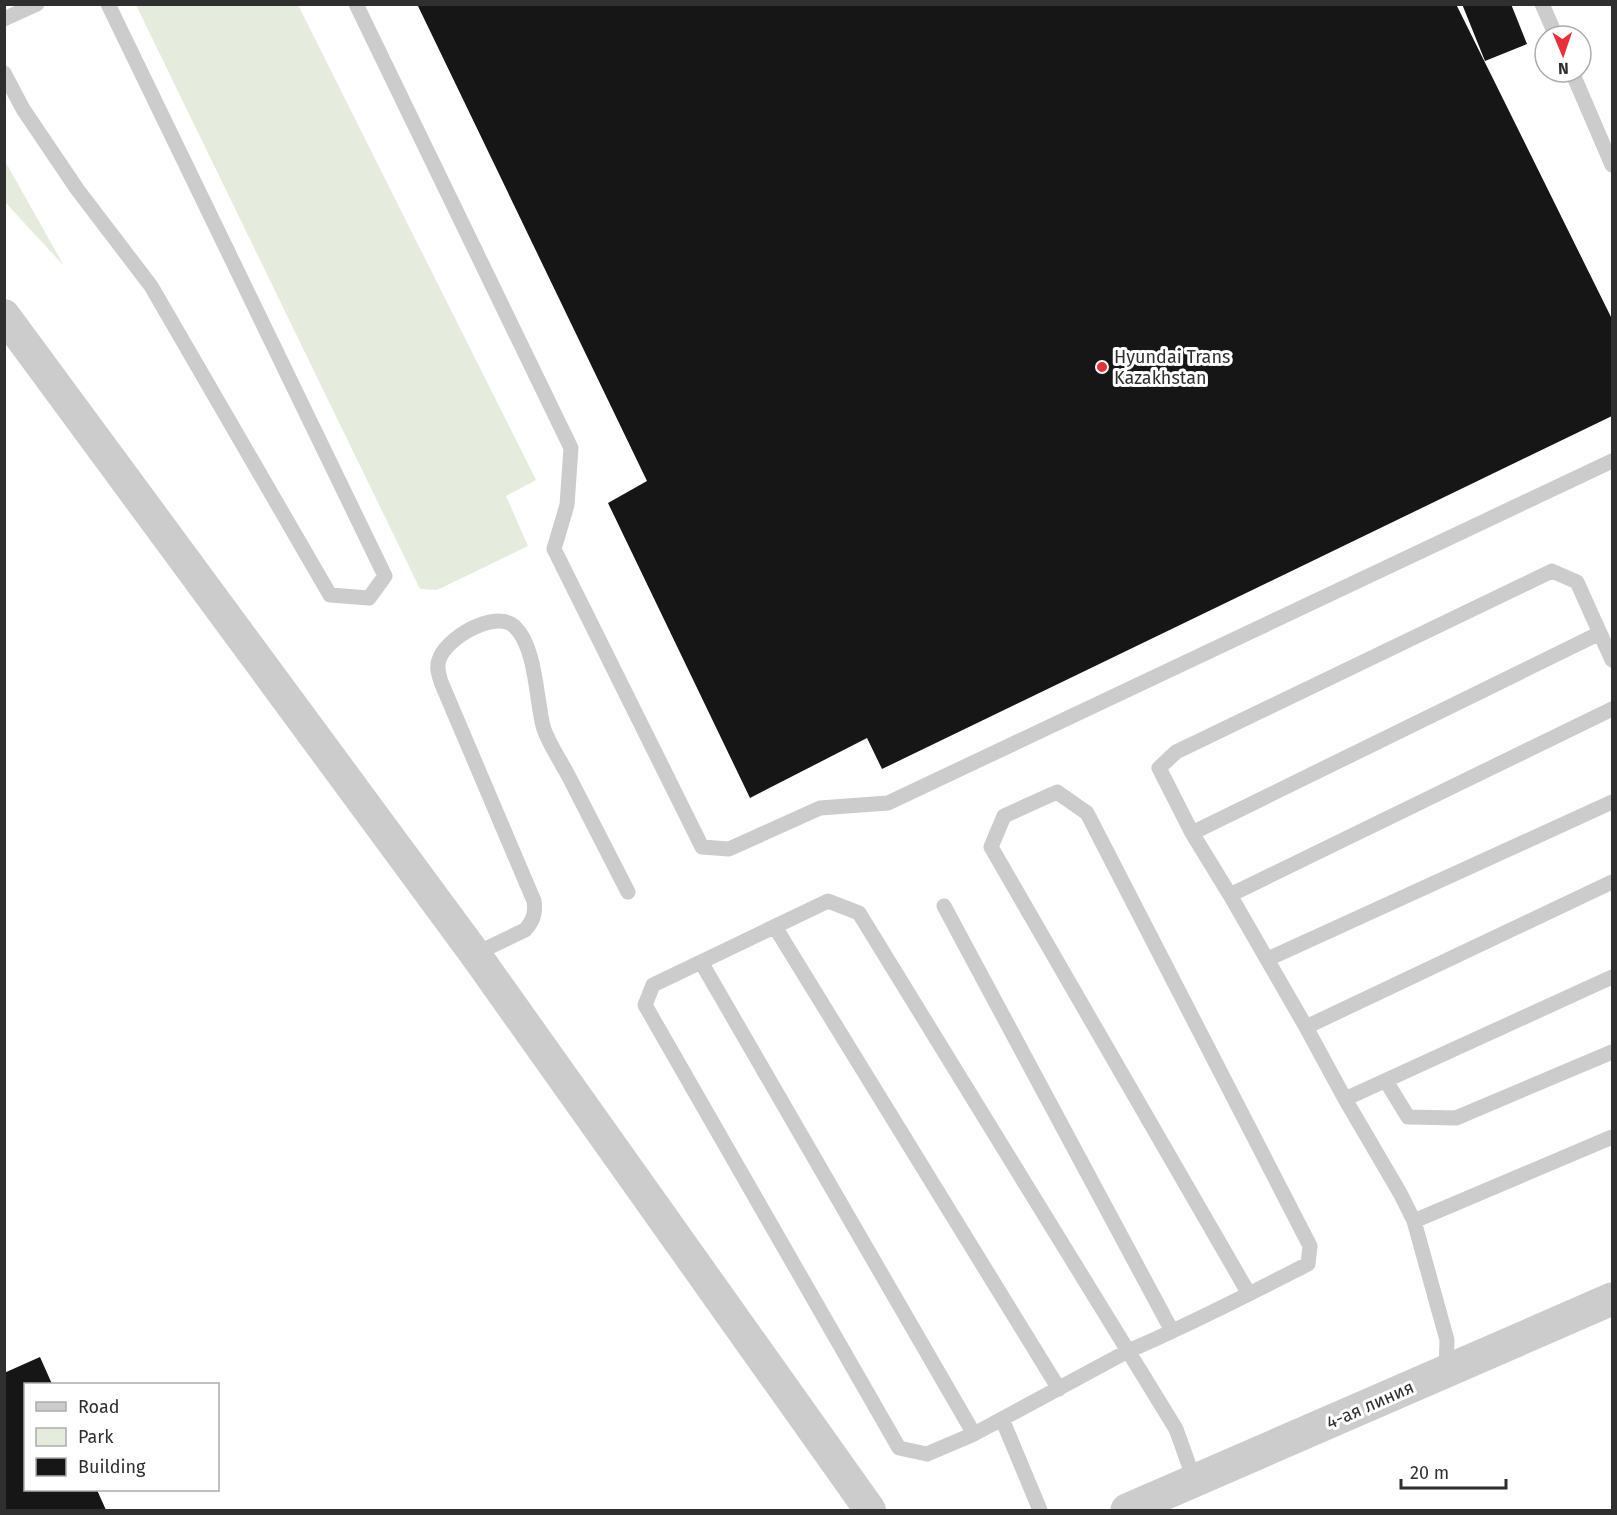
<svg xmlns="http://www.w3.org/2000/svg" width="1617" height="1515" font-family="'Fira Sans',sans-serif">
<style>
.green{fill:#e5ecdd}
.building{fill:#161616}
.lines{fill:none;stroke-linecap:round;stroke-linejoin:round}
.service{stroke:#ccc;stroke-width:15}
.minor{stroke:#ccc;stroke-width:32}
.tertiary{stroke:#ccc;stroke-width:33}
.poi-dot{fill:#e73137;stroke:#fff;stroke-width:2}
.labels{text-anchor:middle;stroke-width:6;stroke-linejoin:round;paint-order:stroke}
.poi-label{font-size:18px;fill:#2f2f2f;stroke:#fff;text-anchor:start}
.street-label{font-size:18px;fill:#2f2f2f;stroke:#fff}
</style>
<rect width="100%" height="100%" fill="#fff"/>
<path class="green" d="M136 5H298L536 480 506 496 528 546 437 590 420 589Z
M4 161H5L64 266 5 202Z"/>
<path class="building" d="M417 4H1456L1612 319V416L882 769 867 738 750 798 608 503 647 481Z
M1462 4H1511L1527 44 1485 61Z
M40 1357 52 1384H26V1490H97L106 1510H4V1373Z"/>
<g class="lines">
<path class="service" d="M356 4 571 448 567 505 554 549 702 847 729 849 820 808 888 803 1612 461
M1542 4 1556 36
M4 19 37 4
M1572 72 1612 165
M4 73 23 109 77 189 151 286 330 595 369 598 385 576 108 4
M1192 833 1600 633
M1230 895 1612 709
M944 906 1172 1331
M775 927 1059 1389
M475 954 525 930C533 921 536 913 534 901L441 682C439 675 436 668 439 660 445 639 494 609 514 626 536 646 536 698 543 726 547 741 560 760 568 775 588 814 608 853 628 892
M1268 959 1612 802
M701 962 974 1434
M1306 1027 1612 882
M1386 1081 1408 1117 1456 1118 1612 1052
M1345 1099 1612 977
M1414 1221 1612 1137
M1446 1372 1447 1340 1414 1221 1400 1193 1345 1099 1306 1027 1230 895 1192 833 1159 768 1176 752 1552 571 1577 582 1612 660
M1002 1419 1040 1510
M1195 1482 1176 1429 859 913 828 901 653 985 645 1005 899 1448 927 1454 974 1434 1128 1351C1189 1325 1249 1294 1308 1264L1310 1246 1087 813 1057 792 1004 816 991 847 1249 1294"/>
<path class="minor" d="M4 315 475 954 870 1510"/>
<path class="tertiary" d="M1127 1510 1612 1299"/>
</g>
<circle class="poi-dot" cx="1102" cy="367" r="6"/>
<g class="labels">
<g class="poi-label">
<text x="1114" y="363">Hyundai Trans<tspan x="1114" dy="21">Kazakhstan</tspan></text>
</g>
<g class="street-label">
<text transform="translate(1370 1405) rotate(-24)" y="6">4-ая линия</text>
</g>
</g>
<rect width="1617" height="1515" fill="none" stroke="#2f2f2f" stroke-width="12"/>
<rect x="24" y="1383" width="195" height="108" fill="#ffffff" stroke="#acacac" stroke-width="1.5"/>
<rect x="36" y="1402" width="30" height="9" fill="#cccccc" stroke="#acacac" stroke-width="1.5"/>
<text x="78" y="1413" font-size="18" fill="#2f2f2f">Road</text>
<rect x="36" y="1428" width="30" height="18" fill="#e5ecdd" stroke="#acacac" stroke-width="1.5"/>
<text x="78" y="1443" font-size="18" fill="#2f2f2f">Park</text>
<rect x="36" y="1458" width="30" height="18" fill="#161616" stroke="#acacac" stroke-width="1.5"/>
<text x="78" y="1473" font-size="18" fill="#2f2f2f">Building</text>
<g transform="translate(1563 54) rotate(178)"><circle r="28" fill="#ffffff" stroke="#acacac" stroke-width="1.5"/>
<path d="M0-4.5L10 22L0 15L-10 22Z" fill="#e73137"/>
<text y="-9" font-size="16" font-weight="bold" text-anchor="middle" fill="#2f2f2f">N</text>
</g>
<path d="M1401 1479v9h105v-9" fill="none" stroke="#2f2f2f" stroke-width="3"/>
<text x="1410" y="1479" font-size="18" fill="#2f2f2f" stroke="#ffffff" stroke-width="4.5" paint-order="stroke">20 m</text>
</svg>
